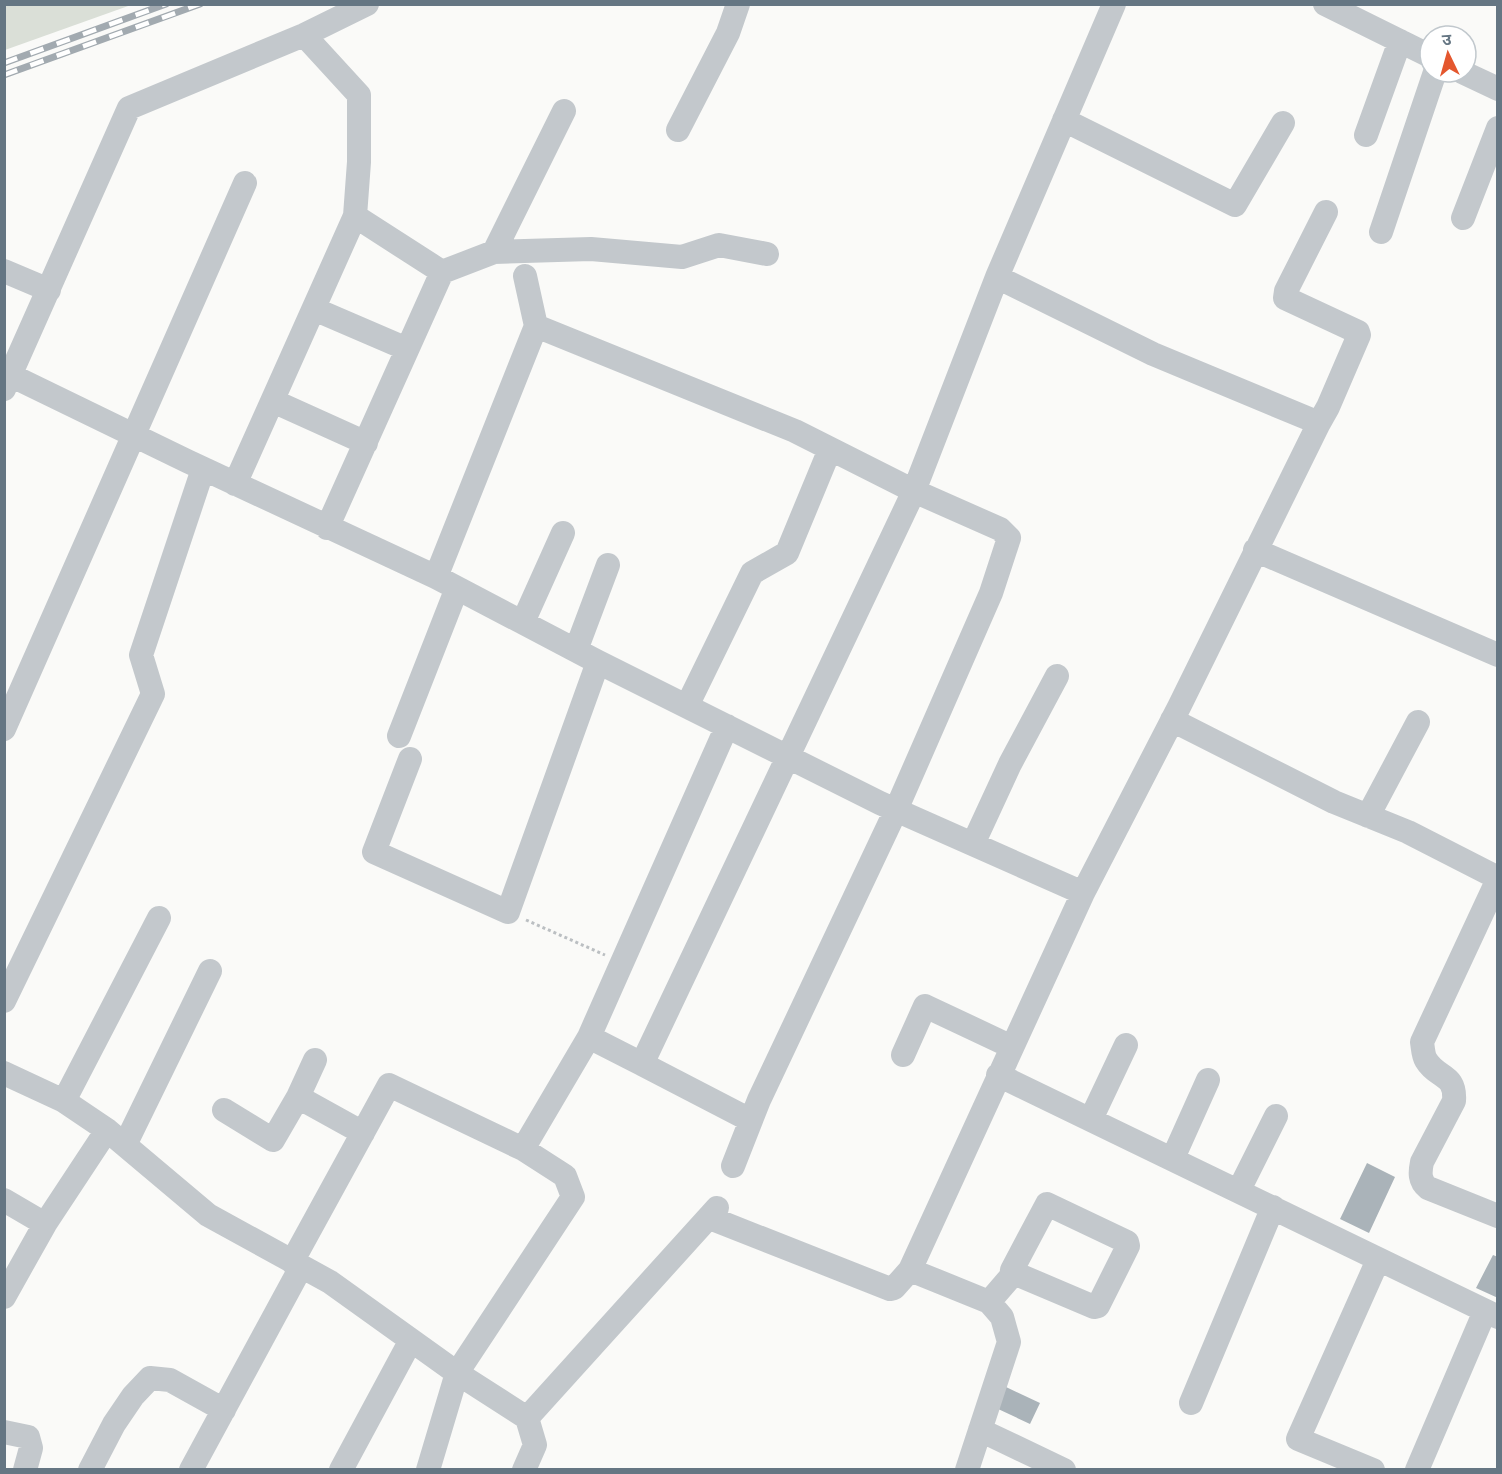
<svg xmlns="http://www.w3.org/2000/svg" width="1502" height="1474" font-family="Quicksand,'Noto Sans Devanagari',sans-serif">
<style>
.green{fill:#dadfd7}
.building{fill:#aab3b9}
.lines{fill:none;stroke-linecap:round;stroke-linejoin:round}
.path{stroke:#bbbfc2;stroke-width:3;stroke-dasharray:3 3;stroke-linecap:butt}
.minor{stroke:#c3c8cc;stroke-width:24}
.rail-casing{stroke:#a2aab0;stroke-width:7}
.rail{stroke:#fff;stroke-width:4.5;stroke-dasharray:14;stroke-linecap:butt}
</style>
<rect width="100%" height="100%" fill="#fafaf8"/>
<path class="green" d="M5 4H131V5L5 50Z"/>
<path class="building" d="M1367 1163 1395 1177 1369 1233 1340 1219Z
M1493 1255 1498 1257V1298L1476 1288Z
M1006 1387 1040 1403 1030 1424 996 1408Z"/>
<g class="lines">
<path class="path" d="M526 920 605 955"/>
<path class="minor" d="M1325 4 1430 56
M304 35 359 95V162L355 216 442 272
M1462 72 1498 89
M1064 120 1235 205 1283 123
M678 130 728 33 738 4
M1366 135 1400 41
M1463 218 1498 128
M1381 232 1435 72
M494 252 564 111
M4 271 49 290
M314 309 407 349
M536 326 795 431 914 491 1000 529 1009 538 991 593 896 810 759 1100 733 1166
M10 375 187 461 436 577 598 662 880 803 1083 893 910 1270 989 1302 1002 1317 1009 1342 967 1470
M4 389 129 108 304 35 367 4
M273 401 366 443
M1319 423 1328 407 1359 335 1358 332 1285 298 1286 291 1326 212
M235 484 355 216
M327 528 442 272 494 252 591 249 682 257 719 245 767 254
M1255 550 1498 655
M436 577 536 326 525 276
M523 622 563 533
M576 650 608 565
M687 706 752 573 787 553 830 449
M1172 720 1334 802 1408 832 1498 878
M4 729 245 183
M399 736 457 588
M410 759 374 852 508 912 598 662
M1368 816 1418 722
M973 844 1010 764 1057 676
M1498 879 1422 1042C1423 1048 1423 1055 1426 1060 1437 1079 1456 1073 1454 1101L1422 1162C1420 1172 1419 1181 1428 1188L1498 1216
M1083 893 1179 707 1319 423 1153 354 997 277 1114 4
M4 1001 153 694 141 655 203 469
M903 1055 925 1006 1012 1047
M642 1064 589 1037 727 726
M4 1073 64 1101 107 1130 208 1215 330 1282 457 1373 527 1418 717 1208
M998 1075 1498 1317
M298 1097 315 1060
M64 1101 159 918
M224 1110 273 1140 298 1097 363 1133
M1091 1119 1126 1045
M750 1120 642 1064 914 491 997 277
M125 1145 210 971
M1173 1158 1208 1080
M1239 1190 1276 1116
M4 1200 45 1224
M710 1218 890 1289 894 1288 910 1270
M292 1262 389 1085 523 1149
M4 1297 45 1224 107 1130
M989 1302 1014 1273 1012 1270 1047 1204 1127 1242 1128 1246 1098 1306 1094 1307 1014 1273
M1191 1403 1273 1207
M980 1430 1064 1470
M4 1432 28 1437 31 1448 25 1470
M90 1470 114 1424 133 1396 150 1378 170 1380 224 1410
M191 1470 301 1267
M341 1470 411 1340
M428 1470 457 1373 573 1197 565 1176 523 1149 589 1037
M524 1470 535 1445 527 1418
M1373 1470 1298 1439 1378 1260
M1417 1470 1485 1311"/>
<g class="rail-casing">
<path id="rail" d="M4 63 166 4
M4 75 200 4"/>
</g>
<use href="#rail" class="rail"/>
</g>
<rect width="1502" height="1474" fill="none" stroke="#657683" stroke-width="12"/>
<g transform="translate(1448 54) rotate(355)"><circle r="28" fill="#ffffff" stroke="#c1c8cd" stroke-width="1.5"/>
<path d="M0-4.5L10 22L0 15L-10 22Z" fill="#e4572e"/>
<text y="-9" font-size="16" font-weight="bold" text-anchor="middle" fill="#657683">उ</text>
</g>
</svg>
